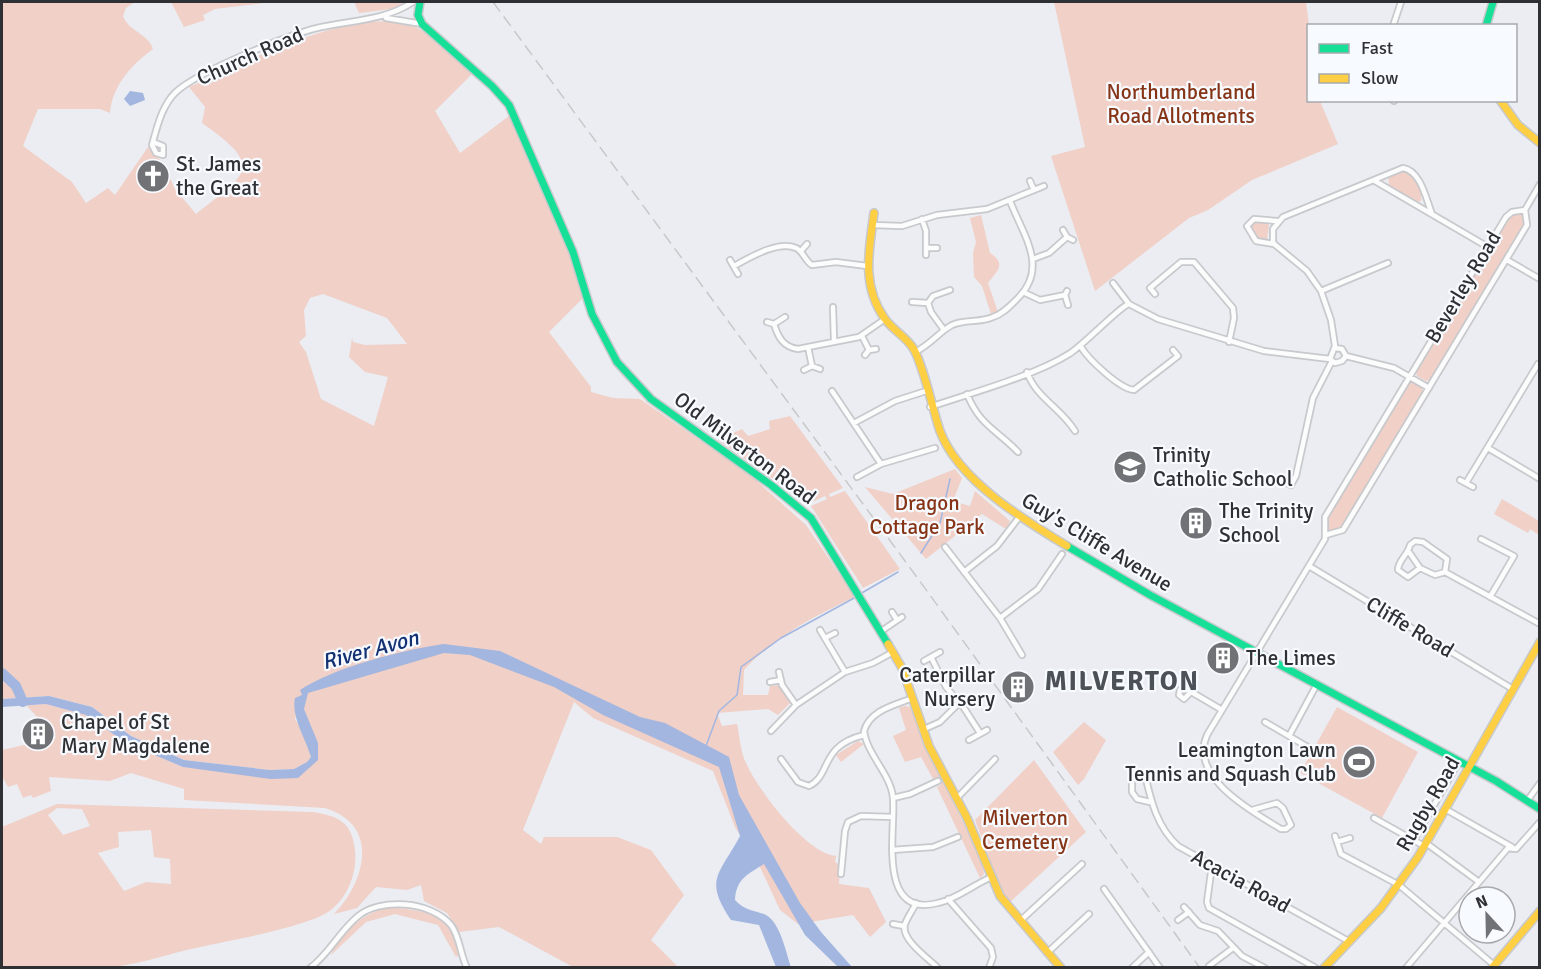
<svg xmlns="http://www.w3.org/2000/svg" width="1541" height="969" font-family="Signika,sans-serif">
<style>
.green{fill:#f0d0c7;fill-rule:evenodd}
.water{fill:#a2b6e0}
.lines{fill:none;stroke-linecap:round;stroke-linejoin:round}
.stream{stroke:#a2b6e0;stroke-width:1.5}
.river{stroke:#a2b6e0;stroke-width:10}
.street-casing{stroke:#c7c9cc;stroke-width:8}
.fast-casing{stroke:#c7c9cc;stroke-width:10}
.slow-casing{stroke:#c7c9cc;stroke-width:10}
.street{stroke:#fcfcfd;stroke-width:4.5}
.fast{stroke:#16e098;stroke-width:7}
.slow{stroke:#ffcf43;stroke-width:7}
.rail{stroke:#c7c8c9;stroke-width:1.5;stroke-dasharray:12 6;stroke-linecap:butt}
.labels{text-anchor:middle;stroke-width:4.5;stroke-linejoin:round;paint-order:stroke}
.street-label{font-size:21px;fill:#2e3033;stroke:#f7faff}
.park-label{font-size:21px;fill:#863416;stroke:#f7faff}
.poi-label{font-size:21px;fill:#2e3033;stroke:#f7faff;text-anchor:start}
.water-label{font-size:22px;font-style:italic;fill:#133173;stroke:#f7faff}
.district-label{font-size:27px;font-weight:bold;letter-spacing:1.5px;fill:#4c5057;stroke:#f7faff}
</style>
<rect width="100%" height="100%" fill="#ebedf2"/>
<path class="green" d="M2 2H135L126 8 123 16C128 31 149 34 153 49 132 64 112 86 110 113L100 109H38L23 146 72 182 86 203 108 188 115 195 148 147 163 163 175 189 196 214C248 173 265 167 202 123L205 107 189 87C240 64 361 2 415 27 433 35 456 60 473 73L435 111 460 153 509 116 572 258 583 298 549 332 591 387V392L613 398 640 399 749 474 806 525 855 597C814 616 774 637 744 670L743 695H768L770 686 779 685 790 703 778 715 768 709 717 713 722 726 737 724C740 737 740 752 747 765 759 791 806 853 836 856L835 862 840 865 839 884 869 888 886 922 870 937 853 915 798 924 780 910 760 867 735 827 713 771 593 718 574 702 523 830 541 844 544 837H617L651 850 684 895 651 940 678 967H573L499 927 459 932 447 913 424 901 421 885 407 890 376 887 357 908 334 914C365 882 381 825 325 808L184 800V789L131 773 110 781 49 777 51 791 33 798 31 795 23 798 17 784 8 787 2 776V750L33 743 47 746 56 737 26 705 46 704 86 715 126 743 183 767 298 778 313 757 298 707 295 719 304 733 311 757 307 762 294 769 270 770 184 760 131 736 92 707 49 696 2 699ZM323 294 387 318 407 344 365 345 353 342 352 338 349 357 365 372 388 377 374 426 321 399 306 352 299 342 306 336 304 310 310 298Z
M171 2H264V3L215 9 203 15 205 20 184 27Z
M354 2H406L391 9 359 13Z
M1054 2H1306L1309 25 1308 100 1320 101 1338 144 1252 180 1208 210 1189 218 1095 291 1051 156 1085 147Z
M1402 170C1415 173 1423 189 1421 201L1417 202 1389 185 1388 176Z
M1516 214 1522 215 1525 223 1431 379 1426 381 1417 376 1416 372 1510 216Z
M981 215 990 253C1007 264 997 271 988 283L998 312 991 314 982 286 974 277 973 253 976 242 970 218Z
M1252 221 1266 222 1269 225 1267 239H1257L1249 226Z
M1413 382 1422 387 1423 393 1340 530 1328 531 1326 519 1406 385Z
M790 416 843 488 829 494 830 497 845 491 900 569 863 588 811 506 827 499 825 496 808 504 718 440 742 429 748 436 770 429 769 421Z
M955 469 962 478 953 501 970 506 975 491 1010 521 1006 529 982 514 926 559 865 487 893 494Z
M1502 499 1539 521V535L1530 529 1528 533 1494 514Z
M905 706 910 707C918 720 920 736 927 750 946 789 967 826 983 867L984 874 980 878 937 787 941 785 938 779H933L921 757 905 762 893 736 906 730 899 708Z
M1337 707 1418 752 1382 818 1300 773Z
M1084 722 1106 740 1084 779 1078 785 1053 752Z
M858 741 864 744 841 762 836 755Z
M1034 760 1086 832 1009 903 1000 887 975 820Z
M57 804 312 812C334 815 350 820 354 844 359 867 350 895 331 910 307 928 220 942 187 950 162 956 136 965 111 967 75 969 37 968 2 967V827ZM57 808 82 809 90 826 63 835 48 815ZM151 830 154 857 170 859 171 884 146 882 124 891 98 853 119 847 118 832Z
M391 907C431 912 448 913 461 954L456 957 438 925 395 914 366 922 331 955C339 931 367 911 391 907Z"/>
<path class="water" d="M130 91 143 93 145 100 130 106 124 99Z
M444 644 500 651 640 717 665 723 729 757 739 795 800 903 821 932 852 967H838L805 935 764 864C748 874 736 879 735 900 744 910 752 910 764 914 780 920 786 953 791 967H776L759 925 731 920C703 879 720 874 740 836L719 767 603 715 554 687 470 655 444 653 308 693 304 709 318 743V760L298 778 271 779 183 767 126 743 86 715 46 704 2 707V699L49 696 92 707 131 736 184 760 270 770 294 769 307 762 311 757C305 737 291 717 295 698L302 695 300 690C335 667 402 650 444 644Z"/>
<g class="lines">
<path class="stream" d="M921 553 940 523 950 479
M860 594 898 572
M706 746 719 711 737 695 741 667 781 638 856 597"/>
<path class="river" d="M2 673 16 686 23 702"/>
<g class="street-casing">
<path id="street" d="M386 18 422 24
M1393 26 1401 2
M1394 100V101
M153 142 163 146V155L156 153 152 145C157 127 162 105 176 92 197 72 288 35 317 28 351 20 384 21 413 2
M1030 181 1034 190
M1375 181 1488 247
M922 219 926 231V255
M872 225 902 226 937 215 987 209 1044 186
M1063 230 1067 237 1073 240
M1274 244 1256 241 1247 226 1254 219 1277 221
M926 248H937
M801 251 807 244
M1033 259 1049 253 1067 237
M730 260 738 274
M1507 260 1540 279
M734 266C749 258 778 240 796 248 803 251 805 261 812 265L836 262 867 266
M1113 283 1129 304 1158 319 1264 351 1330 359 1335 363 1342 361 1346 356
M1067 291 1065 295 1068 305
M1321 291 1388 263
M1023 292 1040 300 1065 295
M1155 294 1150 288 1181 262H1194L1233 308 1234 318 1229 342
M912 302 928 303
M833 307 834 340
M767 322 774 324 785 317
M774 324C778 337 783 347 798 349L859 337 885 319
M944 330 931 312 928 303 933 296 950 290
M862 336 869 350
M808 347 812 366
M1081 347C1089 360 1120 389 1134 390L1178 356 1173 350
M1335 348 1342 349 1346 356
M915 352C930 345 939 332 952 325 965 319 980 323 993 317 1003 314 1011 305 1018 298 1049 267 1023 235 1010 201
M865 355 869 350 876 349
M1346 356 1394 368 1429 388
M1330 359 1335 346 1331 320 1321 291 1307 271 1273 243V229L1283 217 1403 168C1421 171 1426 199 1432 214
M804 370 812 366 820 369
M1027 372C1036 398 1061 408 1075 431
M832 391 881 464
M967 394C980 426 996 429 1018 452
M930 407C971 393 1034 376 1069 354 1084 345 1120 306 1129 304
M854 423 895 401 926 391
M1488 448 1540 479
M857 477 881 464 935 448
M1280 480 1291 485 1296 476 1313 398 1332 361
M1460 480 1473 487
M1466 483 1538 364
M1326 535 1343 530 1527 225 1525 210 1540 184
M1481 539 1514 556 1490 597
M945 547 1000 618 1022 655
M1409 552 1420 568 1435 575 1445 572 1447 559 1423 542 1415 541 1410 545C1408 555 1398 560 1398 570L1408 577 1420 568
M1309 566 1511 688
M964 572 997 546 1020 516
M1445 572 1540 624
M892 612 897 620
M1000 618 1038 589 1062 554
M820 630 845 672
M880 632 902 617
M825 638 835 633
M931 657 946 687 964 708 980 733
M924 661 940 652
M779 672 782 685 796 705
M770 682 781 680
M1191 692 1184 699 1179 695 1180 690H1188L1222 710
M913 698C895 705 870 710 864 731 867 755 891 774 893 798 896 829 876 919 938 903 957 899 974 884 992 877
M1265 722 1311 749
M922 730 940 722 959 703
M771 731 796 705 845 672 873 663 893 652
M1289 736 1317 684
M969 740 987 730
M781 759 798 782 809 786C832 775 819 746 864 735
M893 798 910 794 938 781
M957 798 995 759
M1527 801 1540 783
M1150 802 1137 799 1132 792V779L1137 772 1145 775C1151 801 1157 827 1178 846L1350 942
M1252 810 1277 803 1283 808 1291 825 1286 829H1281C1253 812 1188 777 1207 735L1325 539V517L1506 217 1512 212 1525 210
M1447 810 1512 847
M1374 818 1424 846
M1335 836 1341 854 1399 885 1494 965
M1414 840 1458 763
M1337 842 1350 838
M1426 843 1479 882
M892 850 933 847 958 837
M1212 865 1207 902 1209 908 1316 968
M841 874 845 831 848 822 861 816 893 817
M1104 889 1160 968
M948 899 991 948 993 957 989 968
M916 903C913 910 908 916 905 924 900 939 928 958 938 968
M1184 907 1200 925 1218 931 1242 956 1265 968
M1178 920 1189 912
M1020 921 1082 864
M893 924 904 926
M1047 953 1089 914
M1209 966 1233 948
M310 968C329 954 339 932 357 917 380 897 431 901 451 925 460 937 460 954 467 968
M1132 968 1149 952
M1406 968 1508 848 1516 849 1540 822"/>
</g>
<g class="fast-casing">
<path id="fast" d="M420 2 418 15 422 24 492 86 509 105 573 252 592 314 617 362 651 399 771 485 811 518 888 644
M1486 26 1493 2
M1067 546 1150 595 1496 781 1540 809"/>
</g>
<g class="slow-casing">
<path id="slow" d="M1500 100 1518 125 1540 143
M874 213C869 250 861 286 885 319 893 330 906 337 913 348 923 363 933 411 940 431 958 480 1024 520 1067 546
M888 644 902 668 929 746 967 818 1000 896 1061 968
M1324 968 1381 908 1418 857 1540 642
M1492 968 1540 911"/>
</g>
<use href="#street" class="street"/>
<use href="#fast" class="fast"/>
<use href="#slow" class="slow"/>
<path class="rail" d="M493 2 919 580 1200 968"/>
</g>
<defs>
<g id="church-disc" transform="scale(1.725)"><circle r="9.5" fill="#707276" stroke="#f7faff"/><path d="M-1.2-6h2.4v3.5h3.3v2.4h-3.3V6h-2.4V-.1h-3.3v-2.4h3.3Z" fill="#fff"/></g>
<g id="school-disc" transform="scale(1.725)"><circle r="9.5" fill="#707276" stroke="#f7faff"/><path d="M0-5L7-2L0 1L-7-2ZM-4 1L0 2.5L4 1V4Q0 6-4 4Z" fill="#fff"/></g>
<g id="building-disc" transform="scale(1.725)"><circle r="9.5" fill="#707276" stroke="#f7faff"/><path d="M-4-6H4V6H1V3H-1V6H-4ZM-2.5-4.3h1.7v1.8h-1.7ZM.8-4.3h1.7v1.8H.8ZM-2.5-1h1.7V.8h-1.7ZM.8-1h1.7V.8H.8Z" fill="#fff"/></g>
<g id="stadium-disc" transform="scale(1.725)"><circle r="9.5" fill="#707276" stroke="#f7faff"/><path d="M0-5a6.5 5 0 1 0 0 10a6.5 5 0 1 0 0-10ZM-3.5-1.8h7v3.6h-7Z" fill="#fff"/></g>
</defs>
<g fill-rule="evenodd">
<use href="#church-disc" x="153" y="176"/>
<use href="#school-disc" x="1130" y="467"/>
<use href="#building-disc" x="1196" y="523"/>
<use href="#building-disc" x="1223" y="658"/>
<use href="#building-disc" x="1018" y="687"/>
<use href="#building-disc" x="38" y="734"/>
<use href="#stadium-disc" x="1359" y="762"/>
</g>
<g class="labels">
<g class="street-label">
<text transform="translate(250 56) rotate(-24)" y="7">Church Road</text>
<text transform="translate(1463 287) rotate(-59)" y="7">Beverley Road</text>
<text transform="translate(745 448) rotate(37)" y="7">Old Milverton Road</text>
<text transform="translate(1097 542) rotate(31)" y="7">Guy's Cliffe Avenue</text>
<text transform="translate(1410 627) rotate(31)" y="7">Cliffe Road</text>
<text transform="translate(1428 804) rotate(-60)" y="7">Rugby Road</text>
<text transform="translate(1241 881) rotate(29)" y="7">Acacia Road</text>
</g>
<g class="park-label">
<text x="1181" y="99">Northumberland<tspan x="1181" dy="24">Road Allotments</tspan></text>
<text x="927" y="510">Dragon<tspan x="927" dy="24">Cottage Park</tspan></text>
<text x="1025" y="825">Milverton<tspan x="1025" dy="24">Cemetery</tspan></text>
</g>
<g class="poi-label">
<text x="176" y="171">St. James<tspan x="176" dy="24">the Great</tspan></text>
<text x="1153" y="462">Trinity<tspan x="1153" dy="24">Catholic School</tspan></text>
<text x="1219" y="518">The Trinity<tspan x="1219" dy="24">School</tspan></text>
<text x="1246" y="665">The Limes</text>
<text x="995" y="682" text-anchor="end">Caterpillar<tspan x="995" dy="24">Nursery</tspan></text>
<text x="61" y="729">Chapel of St<tspan x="61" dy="24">Mary Magdalene</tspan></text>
<text x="1336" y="757" text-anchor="end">Leamington Lawn<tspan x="1336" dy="24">Tennis and Squash Club</tspan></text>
</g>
<g class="water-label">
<text transform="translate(370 649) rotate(-15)" y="8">River Avon</text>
</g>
<g class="district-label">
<text x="1122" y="690">MILVERTON</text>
</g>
</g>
<rect width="1541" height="969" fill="none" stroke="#2e3033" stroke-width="6"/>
<rect x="1307" y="24" width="210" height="78" fill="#f7faff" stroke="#a7a9ad" stroke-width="1.5"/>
<rect x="1319" y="44" width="30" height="9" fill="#16e098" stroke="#a7a9ad" stroke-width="1.5"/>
<text x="1361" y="54" font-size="18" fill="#2e3033">Fast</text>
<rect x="1319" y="74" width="30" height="9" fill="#ffcf43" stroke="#a7a9ad" stroke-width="1.5"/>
<text x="1361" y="84" font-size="18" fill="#2e3033">Slow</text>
<g transform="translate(1487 915) rotate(338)"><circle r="28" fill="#f7faff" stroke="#a7a9ad" stroke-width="1.5"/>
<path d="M0-4.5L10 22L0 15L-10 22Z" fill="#707276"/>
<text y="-9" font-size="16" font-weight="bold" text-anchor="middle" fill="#2e3033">N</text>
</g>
</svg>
